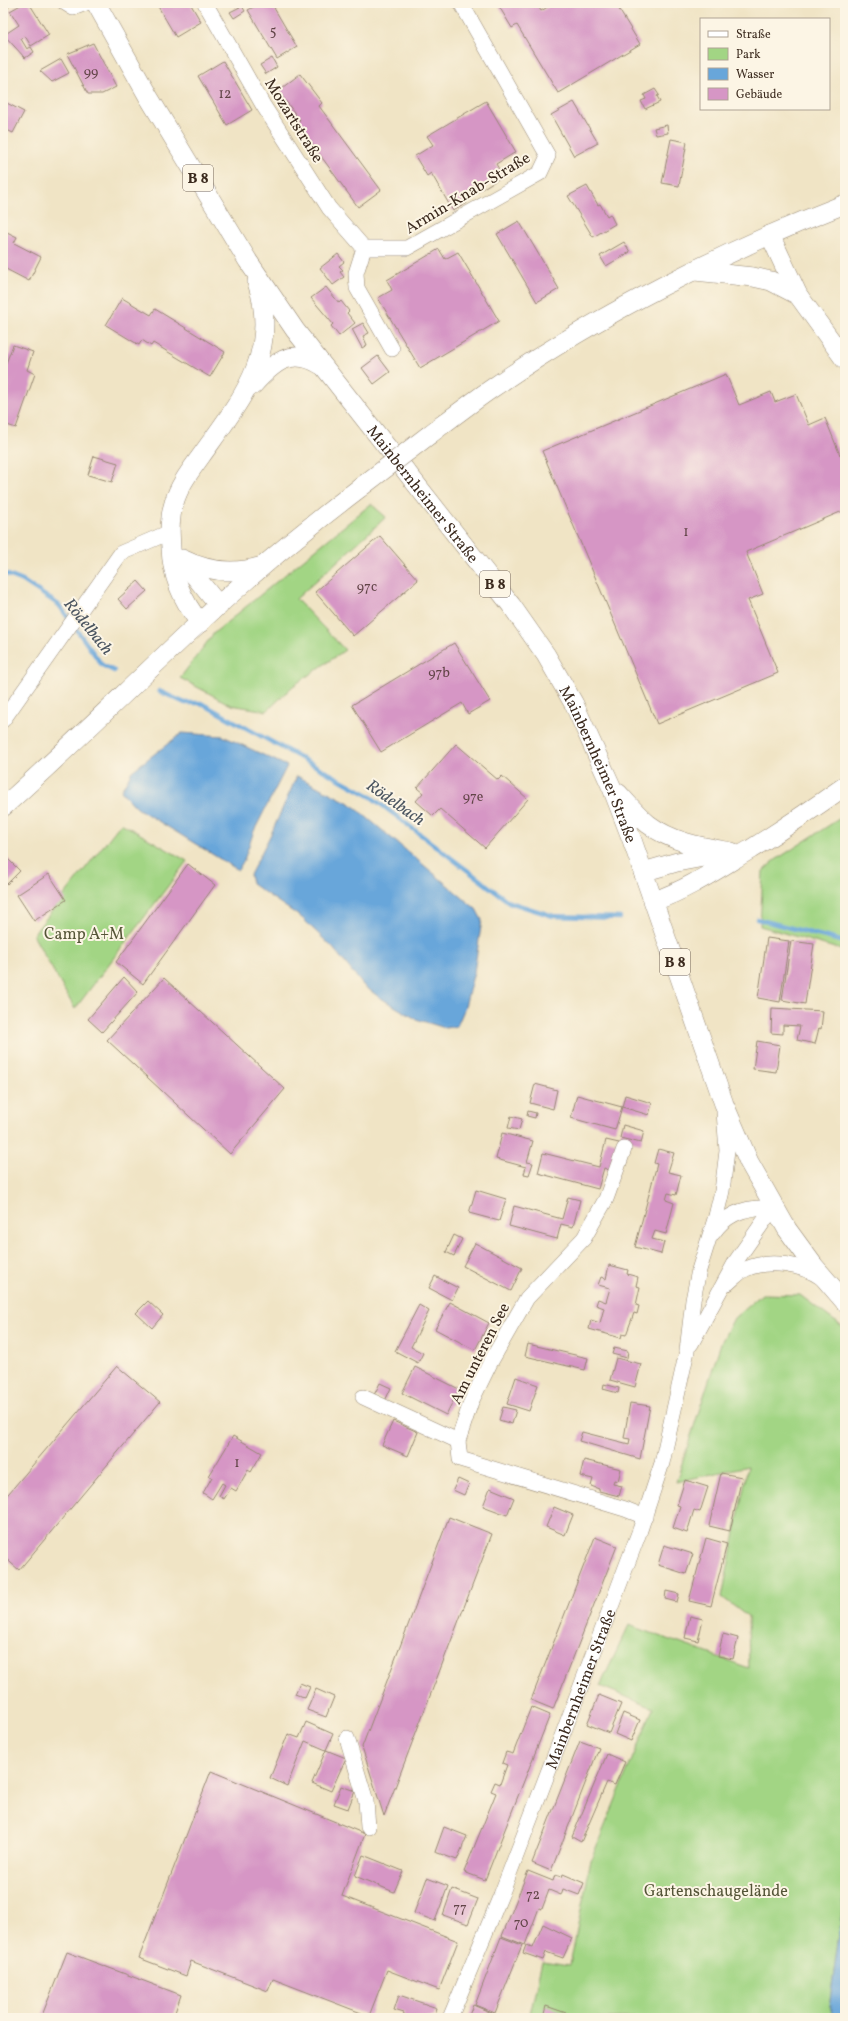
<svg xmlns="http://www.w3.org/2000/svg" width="848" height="2021" font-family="Vollkorn,serif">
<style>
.green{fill:#a2d584;stroke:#6e8051}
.water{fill:#68a6da;stroke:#52687c}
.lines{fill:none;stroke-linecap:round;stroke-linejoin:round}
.stream{stroke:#68a6da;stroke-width:4.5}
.building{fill:#d696c5}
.minor-casing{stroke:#968772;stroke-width:16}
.major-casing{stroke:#968772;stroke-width:20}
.minor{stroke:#fff;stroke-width:15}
.major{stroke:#fff;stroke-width:19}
.major-bridge-casing{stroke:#968772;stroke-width:20;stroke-linecap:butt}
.major-bridge{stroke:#fff;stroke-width:19}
.labels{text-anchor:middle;stroke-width:4;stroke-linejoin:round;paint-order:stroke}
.number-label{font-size:14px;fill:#624548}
.shield{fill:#fcf5e5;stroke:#75675a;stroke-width:1}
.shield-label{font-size:15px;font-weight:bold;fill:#3b2a1e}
.street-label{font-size:16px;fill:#3b2a1e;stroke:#fcf5e5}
.park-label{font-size:16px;fill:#555538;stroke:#fcf5e5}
.water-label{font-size:17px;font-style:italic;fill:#4b5560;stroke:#fcf5e5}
</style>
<rect width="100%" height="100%" fill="#fcf5e5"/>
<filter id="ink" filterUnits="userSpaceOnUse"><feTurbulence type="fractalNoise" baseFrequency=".025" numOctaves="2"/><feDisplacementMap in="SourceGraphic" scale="8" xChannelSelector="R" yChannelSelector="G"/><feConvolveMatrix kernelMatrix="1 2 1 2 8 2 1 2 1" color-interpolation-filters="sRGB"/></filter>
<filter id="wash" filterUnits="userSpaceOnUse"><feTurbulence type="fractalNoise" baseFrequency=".012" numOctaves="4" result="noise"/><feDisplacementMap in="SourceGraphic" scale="16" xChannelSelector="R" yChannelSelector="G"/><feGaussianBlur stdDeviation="0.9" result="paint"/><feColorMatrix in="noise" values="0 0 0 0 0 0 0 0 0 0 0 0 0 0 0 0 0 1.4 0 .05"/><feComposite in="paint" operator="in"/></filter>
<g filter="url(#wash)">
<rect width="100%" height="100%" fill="#f0e4c5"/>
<path class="green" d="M371 504 386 517 296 599 345 650 293 686 267 711 231 705 180 678 214 633Z
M845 815V951L760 926 763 871 774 861Z
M121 823 187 861 75 1009 33 935Z
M762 1294 800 1295 845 1329V1867L843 1904 830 2001 834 2018H529L542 1961 570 1965 591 1860 653 1708 600 1686 629 1625 749 1668 748 1617 722 1597 748 1466 676 1482 721 1343 734 1318Z"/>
<path class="water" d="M182 733 223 736 287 766 254 831 244 860 238 870 137 808 121 791 132 771Z
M297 776 351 804 476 909 482 920 474 972 464 1010 457 1026 445 1028 416 1019 379 997 363 985 333 948 302 918 252 884 250 875 271 834Z
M845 1867V2018H834L830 2001 843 1904Z"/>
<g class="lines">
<path class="stream" d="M3 573 23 581 59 605 102 665 114 671
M159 691 185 703H201L370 796 509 902 553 916 620 918
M757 919 845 942"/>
</g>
<g id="blocks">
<path class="building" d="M3 3H6L9 7 3 10Z
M24 3H29L49 35 31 46 25 36 21 39 27 49 31 47 34 52 25 58 4 35 19 25 10 11Z
M156 3H190L201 22 176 37Z
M261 3H282L274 8 297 47 277 59 248 10Z
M497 3H536L541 11 554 3H615L640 44 558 93 517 25 512 28Z
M242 6 245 11 234 18 230 12Z
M93 43 116 87 102 94H88L67 54Z
M272 58 277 67 266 74 260 65Z
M61 59 69 73 52 82 40 71Z
M223 61 252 110 227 125 198 76Z
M300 74 322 103 319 106 381 190 358 207 296 122 300 120 278 91Z
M655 89 659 95 657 96 660 102 645 109 641 101 646 99 644 95Z
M3 101 24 112 13 133 3 128Z
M486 101 516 152 496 164 503 176 465 199 467 203 453 211 431 173 427 176 415 156 433 145 427 136Z
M574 102 598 143 574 156 551 115Z
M667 125 668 133 656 135 654 128Z
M671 139 687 142 679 186 662 183Z
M587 186 598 205 600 204 607 216 610 214 615 224 593 237 568 196Z
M519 221 559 289 537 302 497 234Z
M3 230 17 237 14 243 41 257 29 281 4 268 3 271Z
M624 242 630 252 606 266 600 256Z
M439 249 445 259 458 252 499 321 420 368 378 298 392 290 387 280Z
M338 254 344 262 339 266 343 270 340 272 344 277 333 285 320 268Z
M326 287 339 303 341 301 349 311 347 313 355 323 339 336 331 326 333 324 311 298Z
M122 298 151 315 155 309 225 352 210 377 153 343 151 346 142 340 139 345 106 325Z
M363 323 369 333 363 336 367 345 362 348 352 329Z
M13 345 33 352 27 370 35 374 16 428 4 424 3 427V371Z
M378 356 390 372 374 384 362 368Z
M726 374 739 405 771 392 775 402 796 394 809 425 825 418 840 455 845 453V510L746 552 763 594 748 600 778 673 657 724 542 451Z
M94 456 118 463 112 482 88 475Z
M380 536 418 580 353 636 315 592Z
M138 581 147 591 127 609 118 599Z
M454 643 490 701 468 714 462 703 381 752 352 705Z
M456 744 498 780 502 776 528 799 485 848 440 809 433 816 416 801 423 793 417 788Z
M7 858 20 871 7 884 3 879V861Z
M188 864 215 885 143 984 116 962Z
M49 874 66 900 34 921 17 895Z
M767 938 789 941 780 1002 758 998Z
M791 941 814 944 805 1004 782 1000Z
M124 977 138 992 102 1032 88 1019Z
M164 978 285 1089 230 1154 107 1040Z
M772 1008 823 1011 821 1029 819 1028 815 1044 797 1040 800 1026 783 1025V1034L771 1033Z
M757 1041 780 1045 776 1072 753 1069Z
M535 1084 557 1090 553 1109 530 1103Z
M577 1095 622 1107 615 1130 571 1118Z
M625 1095 652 1103 649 1115 622 1107Z
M528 1111 536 1113 535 1118 527 1116Z
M511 1116 522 1119 519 1130 508 1128Z
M623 1125 644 1131 641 1143 620 1138Z
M502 1133 533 1141 527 1162 533 1163 529 1175 524 1174 526 1167 496 1159Z
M606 1140 619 1143 611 1171 604 1168 598 1189 538 1173 543 1153 599 1167Z
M658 1149 674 1153 668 1172 681 1175 676 1195 668 1193 666 1200 674 1203 666 1234 655 1231 652 1239 664 1242 661 1254 635 1247 657 1164 654 1163Z
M476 1190 506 1199 499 1221 469 1213Z
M568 1197 580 1200 573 1227 561 1224 557 1239 509 1226 514 1206 562 1219Z
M454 1235 462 1239 454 1256 446 1252Z
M475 1243 522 1268 511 1291 463 1266Z
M609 1265 628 1270 627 1274 638 1277 636 1286 640 1287 636 1305 639 1306 637 1314 634 1313 626 1335 622 1334 621 1338 589 1329 591 1320 600 1323 604 1308 596 1305 598 1299 606 1302 610 1288 598 1285 601 1277 606 1279Z
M435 1276 458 1288 452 1300 429 1288Z
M148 1301 163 1315 152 1328 136 1313Z
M450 1302 489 1323 475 1350 435 1329Z
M419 1305 429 1311 411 1347 423 1353 418 1363 395 1351Z
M528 1344 588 1358 585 1370 525 1356Z
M614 1348 628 1351 627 1358 612 1354Z
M616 1358 641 1364 635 1387 610 1380Z
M117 1366 160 1402 19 1570 3 1556V1500Z
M415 1367 459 1389 446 1415 402 1393Z
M516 1377 538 1385 529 1411 507 1404Z
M380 1383 391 1388 385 1401 374 1395Z
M604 1384 619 1388 618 1393 603 1389Z
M630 1403 650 1406 640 1459 579 1441 582 1432 629 1444 630 1439 624 1438Z
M503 1407 516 1410 512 1424 499 1420Z
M393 1421 418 1432 408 1456 382 1445Z
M233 1436 262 1453 251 1472 248 1470 236 1491 231 1488 224 1499 219 1496 225 1485 222 1483 212 1499 203 1493 212 1477 209 1476Z
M584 1460 621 1469 618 1481 614 1480 613 1484 622 1486 619 1496 599 1491V1489L591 1486 593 1479 580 1476Z
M721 1473 742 1477 730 1531 709 1526Z
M458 1479 469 1484 464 1495 453 1490Z
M685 1480 708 1487 700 1512 694 1510 687 1533 673 1528 680 1506 677 1505Z
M490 1488 514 1498 507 1515 483 1506Z
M554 1507 573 1515 565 1535 546 1527Z
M449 1517 492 1534 384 1816 362 1747Z
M595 1537 617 1546 553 1709 531 1700Z
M706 1538 727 1544 711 1606 689 1601Z
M664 1545 693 1554 686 1574 658 1565Z
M666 1591 679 1594 677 1602 665 1599Z
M690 1616 703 1619 698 1641 685 1638Z
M723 1634 738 1638 733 1659 718 1656Z
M300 1683 310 1687 305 1698 295 1694Z
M316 1689 334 1697 326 1717 307 1710Z
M599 1695 621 1704 609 1733 587 1724Z
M531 1707 550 1715 485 1880 464 1872 496 1793 491 1791 495 1782 500 1784 507 1765 502 1763 506 1752 513 1754Z
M623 1713 640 1720 631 1741 615 1734Z
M306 1722 333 1734 326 1750 305 1741 287 1786 270 1778 288 1734 299 1738Z
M580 1741 599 1748 551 1871 532 1863Z
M326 1750 346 1758 331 1791 312 1783Z
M607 1754 625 1762 615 1785 607 1782 581 1842 572 1837Z
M211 1771 365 1834 342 1896 458 1941 439 1990 387 1970 369 2016 273 1979 268 1991 191 1961 186 1976 139 1958Z
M341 1786 355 1791 348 1809 334 1804Z
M444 1827 467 1836 457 1860 435 1852Z
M363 1855 403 1871 394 1892 355 1876Z
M528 1871 553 1881 555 1875 562 1877 563 1874 584 1883 579 1895 563 1889 561 1895 549 1890 542 1909 539 1908 525 1945 502 1936Z
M427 1878 448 1886 435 1921 414 1913Z
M452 1889 478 1899 468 1924 443 1915Z
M543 1924 572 1938 563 1958 546 1952 543 1960 523 1953 526 1945 533 1948Z
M501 1937 522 1945 495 2013 475 2005Z
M67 1952 181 1995 173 2018H41Z
M399 1995 437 2008 434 2018H403L404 2013 394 2010Z
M473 2005 492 2013 490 2018H468Z
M546 2006 572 2015 571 2018H543Z"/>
</g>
</g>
<g filter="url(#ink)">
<use href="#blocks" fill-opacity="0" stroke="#968772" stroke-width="1"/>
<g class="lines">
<g class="minor-casing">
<g id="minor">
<path d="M65 3 73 8 86 3"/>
<path d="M205 3 263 105 329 208 364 248"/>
<path d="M364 248H407L540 173 548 156 461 3"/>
<path d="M364 248 356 273 357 288 392 349"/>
<path d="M3 720 121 553 170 532"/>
<path d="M624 1149 606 1199 584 1238 527 1298 490 1363 471 1402 458 1441 460 1459 625 1509 645 1517"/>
<path d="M713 1233C727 1212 749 1206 773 1208"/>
<path d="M728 1283C734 1278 739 1272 746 1269 769 1259 802 1264 822 1278"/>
<path d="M691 1344 736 1261 773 1208"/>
<path d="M363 1397 458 1441"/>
<path d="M347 1738 366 1801 368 1827"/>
<path id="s1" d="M450 2018 501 1895 567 1723 640 1530 662 1463 687 1351 693 1300 699 1270 716 1216 722 1191 727 1151 724 1112"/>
</g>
</g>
<g class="major-casing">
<g id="major">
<path id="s2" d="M96 3 148 96 248 261 295 330 511 605 546 655 574 704 612 788 632 840 724 1104 749 1162 787 1229 814 1266 845 1302"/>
<path d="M770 235 798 295 845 360"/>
<path d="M695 271 753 277 771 281 798 295"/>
<path d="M253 385C273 363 292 346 321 365"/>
<path d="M429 435C450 419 472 402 494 387 599 314 726 250 845 204"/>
<path d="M182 559C208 572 234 575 262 566"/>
<path d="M182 560 219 606"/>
<path d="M200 623C182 600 172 577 171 548 170 532 169 518 174 503 179 485 191 470 201 456 240 401 281 354 257 282"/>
<path d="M618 793C627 803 637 815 648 824 673 843 702 847 732 852"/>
<path d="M3 807C65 752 123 694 184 637 240 584 299 534 361 487"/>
<path d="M643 872 677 862 720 854"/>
<path d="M654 901C689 889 719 868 751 849 783 829 814 808 845 786"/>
</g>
</g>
<use href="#minor" class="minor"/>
<use href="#major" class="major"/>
<g class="major-bridge-casing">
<path id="major-bridge" d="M361 487 429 435"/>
</g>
<use href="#major-bridge" class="major-bridge"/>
</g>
</g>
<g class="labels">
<g class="number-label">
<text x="273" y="35">5</text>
<text x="91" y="76">99</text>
<text x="225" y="98">12</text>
<text x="686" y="536">1</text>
<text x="367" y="591">97c</text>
<text x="439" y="677">97b</text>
<text x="473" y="801">97e</text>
<text x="237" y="1467">1</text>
<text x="533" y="1899">72</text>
<text x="460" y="1912">77</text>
<text x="521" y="1927">70</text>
</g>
<g class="shield">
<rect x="183" y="165" width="30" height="26" rx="3"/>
<rect x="480" y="571" width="30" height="26" rx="3"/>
<rect x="660" y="949" width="30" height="26" rx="3"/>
</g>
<g class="shield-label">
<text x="198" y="183">B 8</text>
<text x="495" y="589">B 8</text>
<text x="675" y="967">B 8</text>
</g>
<g class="street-label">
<text transform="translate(295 120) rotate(58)" y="6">Mozartstraße</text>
<text transform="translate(467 192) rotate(-31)" y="6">Armin-Knab-Straße</text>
<text dy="6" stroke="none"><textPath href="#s2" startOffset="591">Mainbernheimer Straße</textPath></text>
<text dy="6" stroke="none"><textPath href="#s2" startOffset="915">Mainbernheimer Straße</textPath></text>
<text transform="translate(479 1353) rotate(-63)" y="6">Am unteren See</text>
<text dy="6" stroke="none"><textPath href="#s1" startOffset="354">Mainbernheimer Straße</textPath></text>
</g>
<g class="park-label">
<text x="84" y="939">Camp A+M</text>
<text x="716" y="1896">Gartenschaugelände</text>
</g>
<g class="water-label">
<text transform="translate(89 626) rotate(51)" y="6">Rödelbach</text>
<text transform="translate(396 802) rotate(35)" y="6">Rödelbach</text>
</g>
</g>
<rect width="848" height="2021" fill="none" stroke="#fcf5e5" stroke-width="16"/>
<rect x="700" y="18" width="130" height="92" fill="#fcf5e5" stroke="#afa495"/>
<rect x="708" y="31" width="20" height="6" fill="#ffffff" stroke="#afa495"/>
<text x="736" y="38" font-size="12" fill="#3b2a1e">Straße</text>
<rect x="708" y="48" width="20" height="12" fill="#a2d584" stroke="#afa495"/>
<text x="736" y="58" font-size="12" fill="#3b2a1e">Park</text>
<rect x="708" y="68" width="20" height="12" fill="#68a6da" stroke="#afa495"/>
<text x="736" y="78" font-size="12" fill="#3b2a1e">Wasser</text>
<rect x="708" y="88" width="20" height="12" fill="#d696c5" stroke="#afa495"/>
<text x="736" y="98" font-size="12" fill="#3b2a1e">Gebäude</text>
</svg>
